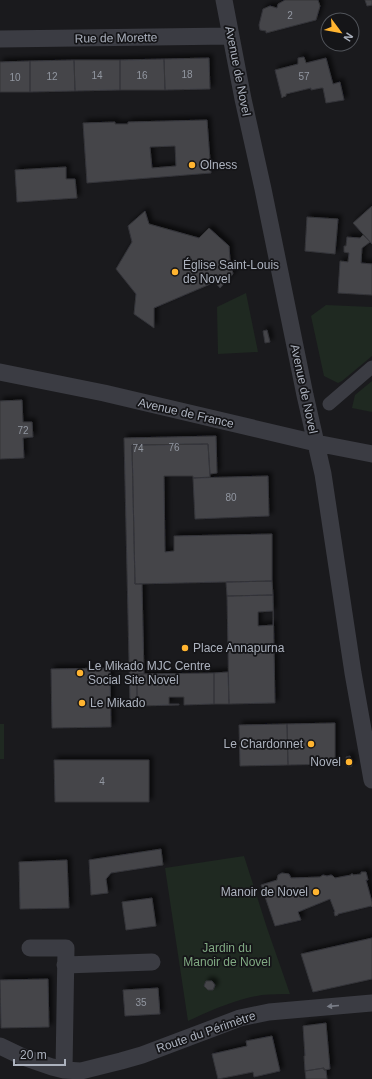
<svg xmlns="http://www.w3.org/2000/svg" width="372" height="1079" font-family="Helvetica,sans-serif">
<style>
.green{fill:#1f2921}
.building{fill:#44454a;stroke:#343439;fill-rule:evenodd;filter:url(#shadow)}
.lines{fill:none;stroke-linecap:round;stroke-linejoin:round}
.pedestrian{stroke:#3b3c43;stroke-width:13}
.minor{stroke:#3b3c43;stroke-width:17}
.oneway{fill:#797d87}
.poi-dot{fill:#ffb430;stroke:#151518;stroke-width:1.5}
.labels{text-anchor:middle;stroke-width:3.5;stroke-linejoin:round;paint-order:stroke}
.number-label{font-size:10px;fill:#9297a1}
.street-label{font-size:12px;fill:#acb2be;stroke:#151518}
.poi-label{font-size:12px;fill:#acb2be;stroke:#151518;text-anchor:start}
.park-label{font-size:12px;fill:#81aa83;stroke:#151518}
</style>
<defs>
<filter id="shadow"><feDropShadow dx="3.5" dy="-3.5" stdDeviation="2" flood-color="#0009"/></filter>
</defs>
<rect width="100%" height="100%" fill="#1a1a1d"/>
<path class="green" d="M246 293 258 352 218 354 217 307Z
M326 305 372 307V356L342 381 338 383 324 376 311 316Z
M372 381V412L352 408 355 395Z
M0 724H4V759H0Z
M244 856 267 928 290 994C281 994 271 994 262 995 236 999 212 1010 188 1021L165 868Z"/>
<path class="building" d="M285 0H318L320 6 316 20 266 33V31L260 30 259 25 263 9 270 6 277 8 278 4Z
M365 0H372V5L367 6Z
M304 57 306 63 326 58 333 84 340 82 344 100 326 103 323 88H321L311 90V88L286 94V96L283 97 282 98 275 70 298 64V58Z
M209 58 210 89 165 90 164 59Z
M164 59 165 90H120V60Z
M74 60H120V90L75 91Z
M74 60 75 91 30 92V61Z
M30 61V92H0V62Z
M207 120 211 173 87 183 83 123 115 122V124H128V122ZM175 146 176 166 152 168 150 147Z
M66 167V179H75L77 198 17 202 15 170Z
M372 206V244L353 223Z
M145 211 149 224 199 238 209 228 229 246 230 259 233 274 220 288 215 282 154 308V328L134 314 136 294 116 269 132 242 128 226Z
M307 217 338 219 335 254 305 251Z
M363 235 370 242 362 248 361 263 372 264V295L338 293 340 261 348 262 349 253 344 252V246H346L347 237 360 238Z
M267 330 270 342 265 343 263 331Z
M22 400 23 422H32L33 437 23 438 24 458 0 459V401Z
M216 436 217 473 210 474 208 444 132 445 135 584H142L144 674H137V706H130L124 438Z
M208 444 210 477 193 478V476H164L165 552 174 551V536L272 534V581L135 584 132 445Z
M268 476 269 516 195 519 193 478Z
M272 581 273 595 227 596 226 582Z
M273 595 275 703 229 704 227 596ZM273 611V625L258 626V612Z
M110 668 111 727 52 728 51 669Z
M228 672 229 704H214V673Z
M214 673V704L184 705V697H169V704H179V705L137 706V674Z
M335 723V764L288 765 287 724Z
M287 724 288 765 240 766 239 725Z
M350 756 352 766 348 767 346 757Z
M54 760H149V802H55Z
M161 849 163 865 111 873 106 879 108 893 91 895 89 860Z
M67 860 69 908 20 909 19 862Z
M361 872H366L368 880H366L372 902V907L371 906 338 914V915L335 916 334 912H335L330 899 298 912 301 920 275 926 261 885 277 880 278 875 282 873 289 874 291 878 320 877 323 875 327 876 331 875 333 876 335 878 351 875V874H353V875L361 874Z
M152 898 156 926 126 930 122 902Z
M372 938V979L313 992 301 954Z
M48 979 49 1027 1 1028 0 980Z
M206 981H212L215 985 213 990H208L204 986Z
M158 988 160 1014 125 1016 123 990Z
M326 1023 330 1069 324 1070V1068L305 1071 304 1056H305L303 1026Z
M272 1036 280 1071 254 1077 253 1072 218 1079 212 1054 247 1046 246 1041Z
M324 1068V1070H326L327 1079H306L305 1071Z"/>
<g class="lines">
<path class="pedestrian" d="M329 404 372 367"/>
<path class="minor" d="M224 0 243 99 263 189 305 395 323 474 353 673 372 780
M0 39 231 36
M0 372 104 393 316 443 372 454
M30 948H66L64 1070
M65 965 152 962
M0 1046 23 1057 52 1067 64 1070 81 1071 121 1061 142 1055 240 1018 269 1012 372 1003"/>
</g>
<defs><path id="oneway-solid" d="M-6-.8H1V-3.2L6.5 0L1 3.2V.8H-6Z"/></defs>
<use class="oneway" href="#oneway-solid" transform="translate(333 1006) rotate(175)"/>
<g class="poi-dot">
<circle cx="192" cy="165" r="4"/>
<circle cx="175" cy="272" r="4"/>
<circle cx="185" cy="648" r="4"/>
<circle cx="80" cy="673" r="4"/>
<circle cx="82" cy="703" r="4"/>
<circle cx="311" cy="744" r="4"/>
<circle cx="349" cy="762" r="4"/>
<circle cx="316" cy="892" r="4"/>
</g>
<g class="labels">
<g class="number-label">
<text x="290" y="19">2</text>
<text x="187" y="78">18</text>
<text x="97" y="79">14</text>
<text x="142" y="79">16</text>
<text x="52" y="80">12</text>
<text x="304" y="80">57</text>
<text x="15" y="81">10</text>
<text x="23" y="434">72</text>
<text x="174" y="451">76</text>
<text x="138" y="452">74</text>
<text x="231" y="501">80</text>
<text x="102" y="785">4</text>
<text x="141" y="1006">35</text>
</g>
<g class="street-label">
<text transform="translate(116 38) rotate(-1)" y="4">Rue de Morette</text>
<text transform="translate(238 71) rotate(79)" y="4">Avenue de Novel</text>
<text transform="translate(304 389) rotate(78)" y="4">Avenue de Novel</text>
<text transform="translate(186 413) rotate(13)" y="4">Avenue de France</text>
<text transform="translate(206 1032) rotate(-19)" y="4">Route du Périmètre</text>
</g>
<g class="poi-label">
<text x="200" y="169">Olness</text>
<text x="183" y="269">Église Saint-Louis<tspan x="183" dy="14">de Novel</tspan></text>
<text x="193" y="652">Place Annapurna</text>
<text x="88" y="670">Le Mikado MJC Centre<tspan x="88" dy="14">Social Site Novel</tspan></text>
<text x="90" y="707">Le Mikado</text>
<text x="303" y="748" text-anchor="end">Le Chardonnet</text>
<text x="341" y="766" text-anchor="end">Novel</text>
<text x="308" y="896" text-anchor="end">Manoir de Novel</text>
</g>
<g class="park-label">
<text x="227" y="952">Jardin du<tspan x="227" dy="14">Manoir de Novel</tspan></text>
</g>
</g>
<g transform="translate(340 32) rotate(122)"><circle r="19" fill="#151518" stroke="#51545a"/>
<path d="M0-3L7 15L0 10L-7 15Z" fill="#ffb430"/>
<text y="-6" font-size="11" font-weight="bold" text-anchor="middle" fill="#acb2be">N</text>
</g>
<path d="M14 1059v6h51v-6" fill="none" stroke="#acb2be" stroke-width="2"/>
<text x="20" y="1059" font-size="12" fill="#acb2be" stroke="#151518" stroke-width="3" paint-order="stroke">20 m</text>
</svg>
